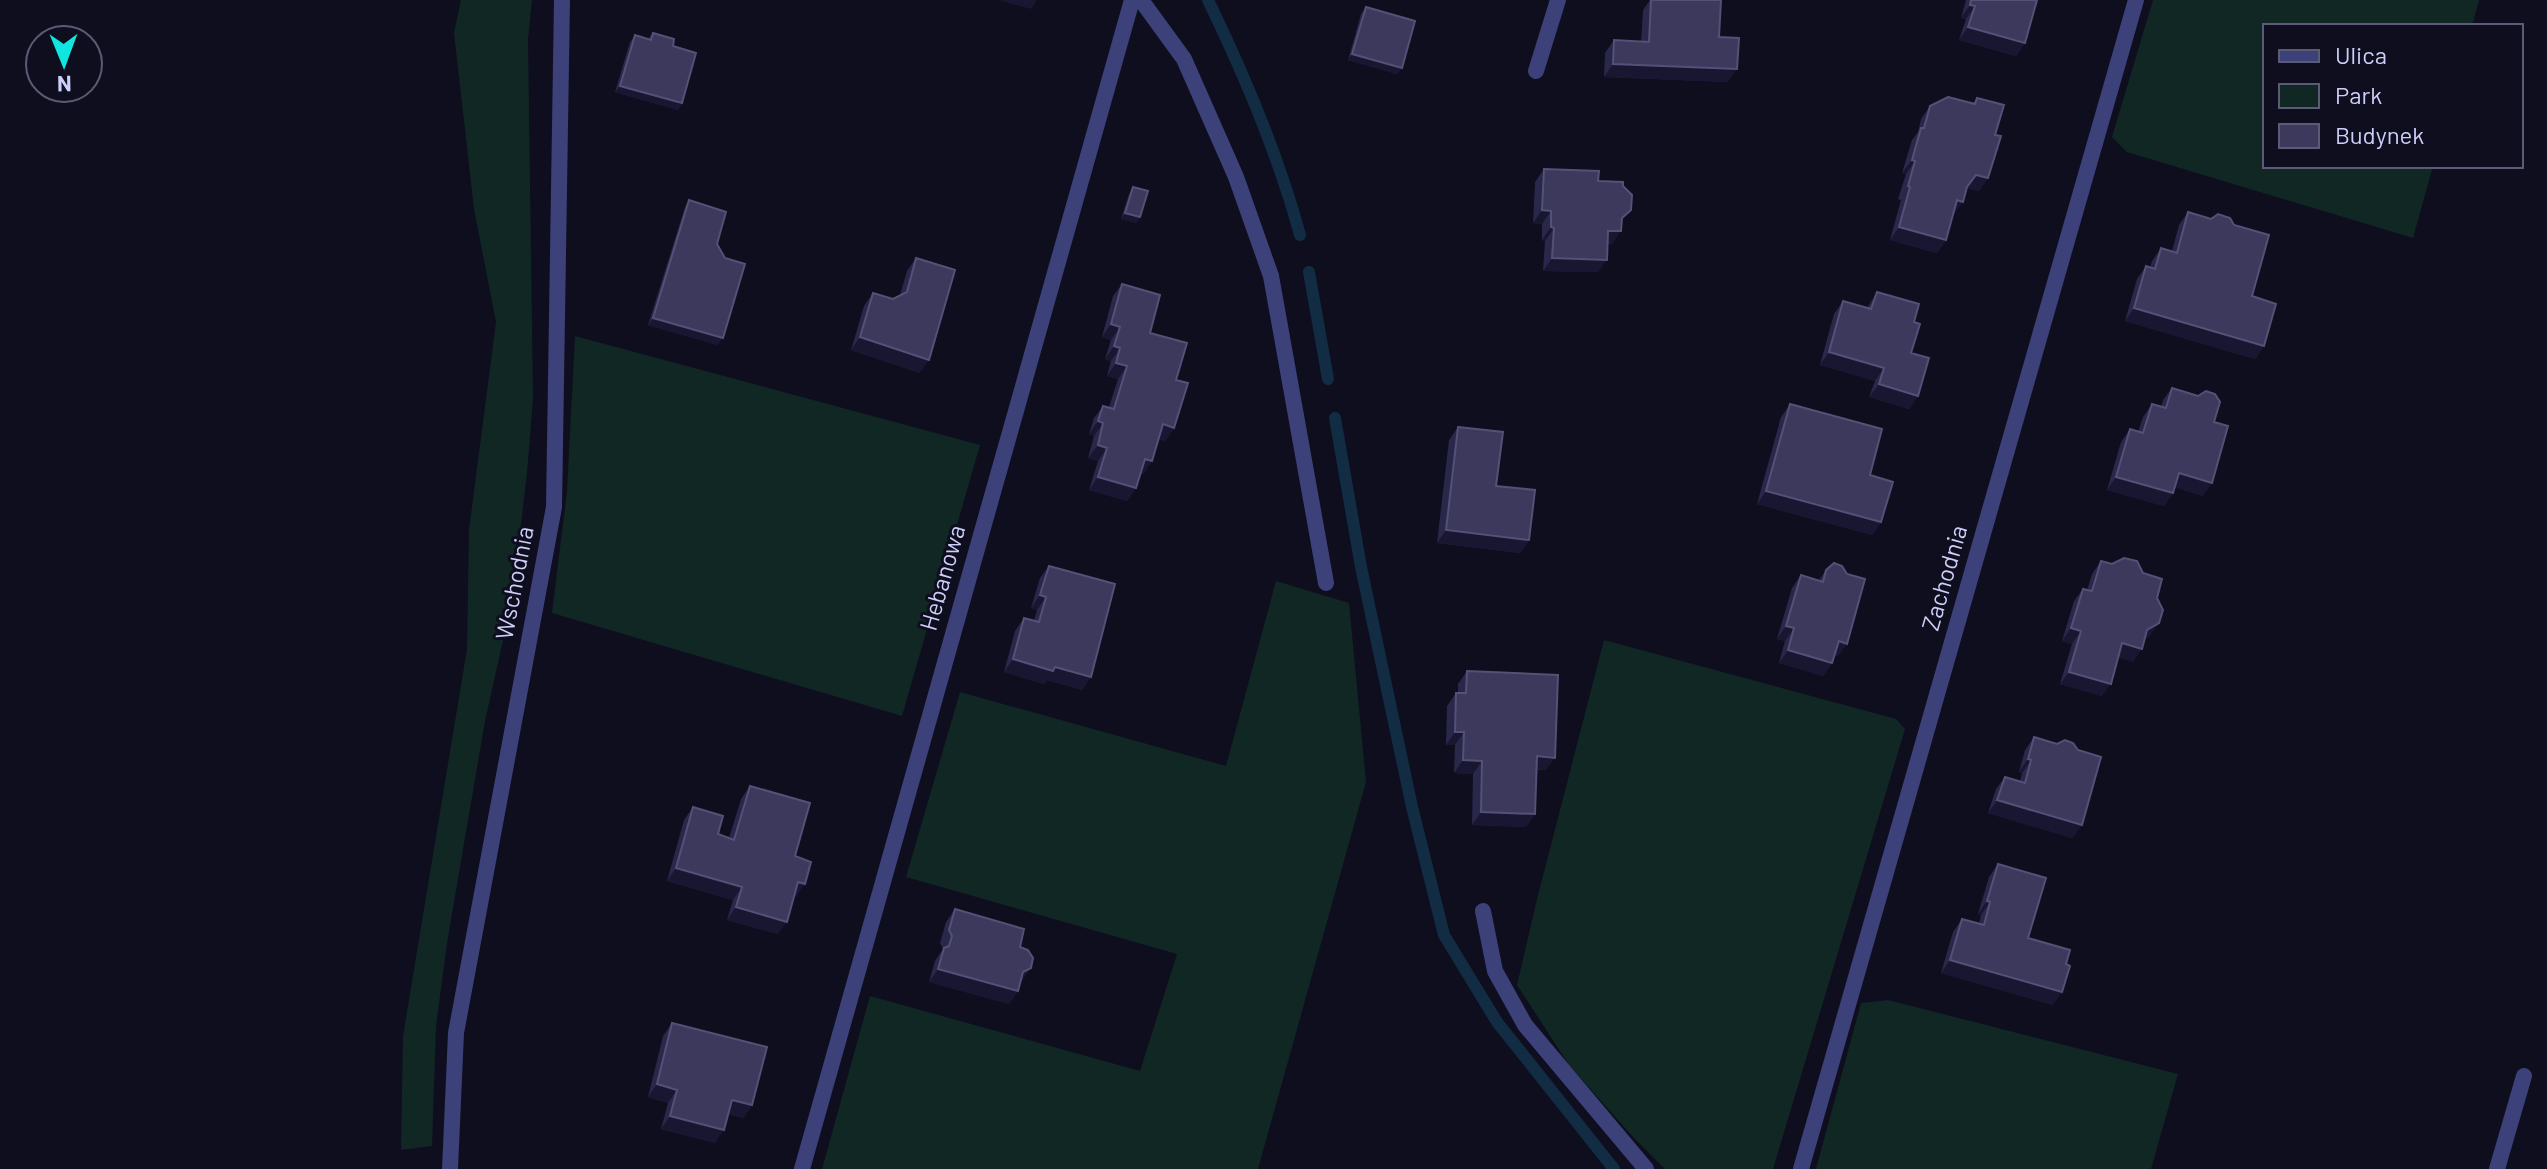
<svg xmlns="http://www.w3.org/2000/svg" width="2547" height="1169" font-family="Barlow,sans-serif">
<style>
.green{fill:#112724}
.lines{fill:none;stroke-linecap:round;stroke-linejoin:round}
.stream{stroke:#112c43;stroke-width:12}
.service{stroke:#3c4179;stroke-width:16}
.minor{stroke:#3c4179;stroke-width:16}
.wall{fill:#2a284a}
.shaded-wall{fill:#181631}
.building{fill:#3c395d;stroke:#535176;stroke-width:2}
.labels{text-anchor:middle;stroke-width:6;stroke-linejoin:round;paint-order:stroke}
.street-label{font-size:24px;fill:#cecefb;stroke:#0e0e1e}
</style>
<rect width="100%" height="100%" fill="#0e0e1e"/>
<path class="green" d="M461 0H532L528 39 533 399 527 473 512 600 485 721 447 943 436 1026 432 1146 401 1150 403 1036 467 649 469 530 496 322 474 209 454 33Z
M2153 0H2479L2472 26H2265V166H2433L2413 238 2127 152 2112 137Z
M575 336 980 445 902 716 552 613 567 491Z
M1276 581 1349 603 1366 782 1258 1169H822L870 996 1140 1071 1177 954 906 877 960 692 1226 766Z
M1604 640 1896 719 1905 729 1773 1169H1665L1634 1138 1569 1065 1517 985 1537 899Z
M1888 1000 2178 1074 2151 1169H1816L1861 1003Z"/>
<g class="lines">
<path class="stream" d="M1208 0C1245 76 1278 154 1300 235
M1309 272 1328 379
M1335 418 1361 567 1412 807 1444 935 1497 1022 1614 1169"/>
<path class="service" d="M2497 1169 2524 1076"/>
<path class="minor" d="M1141 0 1184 59 1236 177 1271 276 1326 583
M1536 71 1558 0
M1483 911 1495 971 1525 1025 1646 1169
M450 1169 456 1033 554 507 562 0
M802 1169 1132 0
M1801 1169 2136 0"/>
</g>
<path class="wall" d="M1650 0H1721L1719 37 1728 82 1604 77 1605 53 1614 40 1641 42 1643 10Z
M1966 0H2037L2025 43 2016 56 1959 40 1966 19 1961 18Z
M1366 7 1402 68 1397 74 1348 60 1361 14Z
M653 33 673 46 682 103 678 110 615 92 630 42 635 35 648 39Z
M1977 98 1995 135 1988 178 1979 191 1967 188 1953 215 1946 240 1937 253 1890 240 1901 200 1898 199 1906 174 1902 173 1912 140 1918 132 1921 119 1930 106 1973 103Z
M1544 169 1598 181 1621 224 1612 244H1607L1598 272 1543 271 1545 241 1542 240V224L1533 223 1535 182Z
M1133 187 1140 217 1136 223 1121 219 1129 194Z
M689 200 717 244 718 345 648 325 685 207Z
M2188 212 2252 296 2264 346 2255 359 2125 321 2137 279 2146 266 2150 268 2152 261 2161 248 2172 251 2179 225Z
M916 258 920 373 851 350 864 306 873 293 893 299 900 295 907 271Z
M1122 284 1176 380 1174 428 1165 441 1159 439 1152 461 1143 474 1141 473 1136 488 1127 501 1089 490 1098 461 1088 458 1094 436 1089 434 1094 418 1103 406 1109 407 1118 379 1107 376 1111 361 1105 359 1111 340 1102 337 1113 296Z
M1877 292 1914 322 1911 353 1918 396 1909 409 1869 397 1875 381 1820 365 1834 314 1843 301 1867 308Z
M2172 388 2214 422 2203 496 2174 487 2173 493 2164 506 2107 490 2121 442 2130 429 2138 432 2143 417 2152 404 2161 407 2163 400Z
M1790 404 1870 475 1881 522 1872 535 1757 504 1781 417Z
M1458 427 1496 486 1529 540 1520 553 1437 543 1449 440Z
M2101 561 2157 598 2150 636 2145 639 2133 662 2118 657 2102 696 2060 684 2072 644 2062 641 2074 601 2083 589 2087 590 2092 574Z
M1049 566 1091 677 1082 690 1047 680 1044 684 1004 672 1015 631 1024 618 1034 621 1037 610 1031 608 1040 578Z
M1826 570 1838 656 1835 655 1832 663 1823 676 1779 663 1785 641 1777 639 1792 588 1801 575 1819 580Z
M1467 671 1546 770H1536L1535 814 1526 827 1472 825 1473 774 1454 773 1455 745H1446L1447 706 1456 693H1458V684Z
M2034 737 2082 825 2072 838 1988 813 1996 789 2005 777 2020 781 2022 773 2019 772 2025 750Z
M750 786 795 856 796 897 794 896 778 934 727 920 733 900 667 881 684 820 693 807 718 834 729 838 741 799Z
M1998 864 2028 938 2053 1005 1941 973 1953 932 1962 919 1979 924 1981 915 1978 914 1989 877Z
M955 909 1020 947 1022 981 1020 982 1018 991 1009 1004 929 982 935 961 943 949 940 943 946 922Z
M672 1023 752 1105 743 1118 728 1114 715 1143 661 1129 668 1103 648 1097 663 1036Z"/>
<path class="shaded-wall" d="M998 0H1037L1031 9Z
M1970 5 1975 6 1966 19 1961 18Z
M1968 27 2025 43 2016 56 1959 40Z
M1352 54 1402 68 1397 74 1348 60Z
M1613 64 1737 69 1728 82 1604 77Z
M620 86 682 103 678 110 615 92Z
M1912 160 1915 161 1906 174 1902 173Z
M1976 175 1988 178 1979 191 1967 188Z
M1957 200 1963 202 1953 215Z
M1542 210 1551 211 1542 224 1533 223Z
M1125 213 1140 217 1136 223 1121 219Z
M1551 227 1554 228 1545 241 1542 240Z
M1899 227 1946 240 1937 253 1890 240Z
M1608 231H1621L1612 244 1599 243Z
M1552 258 1607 260 1598 272 1543 271Z
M2134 308 2264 346 2255 359 2125 321Z
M653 318 723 338 718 345 648 325Z
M1111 324 1120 327 1111 340 1102 337Z
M860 337 929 360 920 373 851 350Z
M1114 346 1120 348 1111 361 1105 359Z
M1829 352 1884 368 1875 381 1820 365Z
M1116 363 1127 366 1118 379 1107 376Z
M1879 384 1918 396 1909 409 1869 397Z
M1098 421 1103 423 1094 436 1089 434Z
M1163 424 1174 428 1165 441 1154 437Z
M1098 445 1107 448 1098 461 1088 458Z
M1145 459 1152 461 1143 474 1136 472Z
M2179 473 2212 483 2203 496 2170 486Z
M1098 477 1136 488 1127 501 1089 490Z
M2116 477 2173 493 2164 506 2107 490Z
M1766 491 1881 522 1872 535 1757 504Z
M1446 530 1529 540 1520 553 1437 543Z
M1040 595 1046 597 1037 610 1031 608Z
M2159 623 2150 636 2138 643 2147 630Z
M1786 626 1794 628 1785 641 1777 639Z
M2071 628 2081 631 2072 644 2062 641Z
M1839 641 1847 644 1838 656 1830 654Z
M2122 643 2142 649 2133 662 2113 656Z
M1788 650 1832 663 1823 676 1779 663Z
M1013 659 1055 667 1091 677 1082 690 1047 680 1044 684 1004 672Z
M2069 672 2111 684 2102 696 2060 684Z
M1455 732H1464L1455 745H1446Z
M1537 756 1555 758 1546 770 1528 769Z
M2028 759 2031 760 2022 773 2019 772Z
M1463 760 1482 761 1473 774 1454 773Z
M1997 800 2082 825 2072 838 1988 813Z
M1481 812 1535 814 1526 827 1472 825Z
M676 868 742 887 733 900 667 881Z
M798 882 805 884 796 897 789 895Z
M1987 901 1990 902 1981 915 1978 914Z
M736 907 787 922 778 934 727 920Z
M1950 960 2062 992 2053 1005 1941 973Z
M1031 968 1022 981 1014 985 1023 972Z
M938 969 1018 991 1009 1004 929 982Z
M657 1084 677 1090 668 1103 648 1097Z
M732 1100 752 1105 743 1118 723 1113Z
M670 1116 724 1130 715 1143 661 1129Z"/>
<path class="building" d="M1651 0H1721L1719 37 1739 38 1737 69 1613 64 1614 40 1649 42Z
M1971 0H2037L2025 43 1968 27 1975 6 1970 5Z
M1366 7 1415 21 1402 68 1352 54Z
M653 33 674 39 673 46 696 53 682 103 620 86 635 35 651 40Z
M1948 97 1975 104 1977 98 2004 105 1995 135 2001 136 1988 178 1976 175 1967 187 1963 202 1957 200 1946 240 1899 227 1910 187 1908 186 1915 161 1912 160 1921 128H1924L1930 106Z
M1544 169 1599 171 1598 181 1623 182V186L1632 195 1631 210 1622 218 1621 231H1608L1607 260 1552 258 1554 228 1551 227V211L1542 210Z
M1133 187 1148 191 1140 217 1125 213Z
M689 200 726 212 717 244 725 258 745 264 723 338 653 318Z
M2188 212 2211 219 2218 214 2230 218 2234 225 2269 235 2252 296 2276 304 2264 346 2134 308 2146 266 2155 269 2161 248 2177 253Z
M916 258 955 270 929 360 860 337 873 293 893 299 907 292Z
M1122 284 1160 295 1150 333 1187 343 1176 380 1188 383 1174 428 1163 424 1152 461 1145 459 1136 488 1098 477 1107 448 1098 445 1103 423 1098 421 1103 406 1114 409 1127 366 1116 363 1120 348 1114 346 1120 327 1111 324Z
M1877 292 1919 304 1914 322 1920 324 1911 353 1929 358 1918 396 1879 384 1884 368 1829 352 1843 301 1871 309Z
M2172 388 2198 396 2206 391 2215 394 2220 402 2214 422 2228 426 2212 483 2179 473 2173 493 2116 477 2130 429 2143 433 2152 404 2166 408Z
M1790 404 1882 429 1870 475 1893 482 1881 522 1766 491Z
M1458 427 1503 432 1496 486 1535 490 1529 540 1446 530Z
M2124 558 2137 561 2143 573 2162 579 2157 598 2163 610 2159 623 2147 630 2142 649 2122 643 2111 684 2069 672 2081 631 2071 628 2083 589 2092 591 2101 561 2112 564Z
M1834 563 1842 566 1847 574 1865 579 1847 644 1839 641 1832 663 1788 650 1794 628 1786 626 1801 575 1823 582 1826 570Z
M1049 566 1115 584 1091 677 1055 667 1053 671 1013 659 1024 618 1039 622 1046 597 1040 595Z
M1467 671 1558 675 1555 758 1537 756 1535 814 1481 812 1482 761 1463 760 1464 732H1455L1456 693H1466Z
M2034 737 2057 744 2065 740 2073 743 2078 750 2101 757 2082 825 1997 800 2005 777 2025 783 2031 760 2028 759Z
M750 786 810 803 795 856 811 862 805 884 798 882 787 922 736 907 742 887 676 868 693 807 723 816 718 834 734 840Z
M1998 864 2046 878 2028 938 2070 950 2066 964 2070 966 2062 992 1950 960 1962 919 1984 925 1990 902 1987 901Z
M955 909 1024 929 1020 947 1028 950 1033 958 1031 968 1023 972 1018 991 938 969 944 948 949 946 952 936 949 930Z
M672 1023 767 1047 752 1105 732 1100 724 1130 670 1116 677 1090 657 1084Z"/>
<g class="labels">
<g class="street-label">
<text transform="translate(943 578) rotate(-74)" y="8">Hebanowa</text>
<text transform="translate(1945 578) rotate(-74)" y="8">Zachodnia</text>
<text transform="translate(515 583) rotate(-79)" y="8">Wschodnia</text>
</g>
</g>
<rect x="2263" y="24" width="260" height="144" fill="#0e0e1e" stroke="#5b5b76" stroke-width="2"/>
<rect x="2279" y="50" width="40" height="12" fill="#3c4179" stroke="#5b5b76" stroke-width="2"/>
<text x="2335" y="64" font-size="24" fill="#cecefb">Ulica</text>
<rect x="2279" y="84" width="40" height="24" fill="#112724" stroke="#5b5b76" stroke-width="2"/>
<text x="2335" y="104" font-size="24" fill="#cecefb">Park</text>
<rect x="2279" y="124" width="40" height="24" fill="#3c395d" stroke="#5b5b76" stroke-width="2"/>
<text x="2335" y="144" font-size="24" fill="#cecefb">Budynek</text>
<g transform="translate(64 64) rotate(179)"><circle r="38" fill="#0e0e1e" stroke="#5b5b76" stroke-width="2"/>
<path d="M0-6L14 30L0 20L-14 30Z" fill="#11e5e0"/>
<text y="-12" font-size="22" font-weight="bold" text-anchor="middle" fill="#cecefb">N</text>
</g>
</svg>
